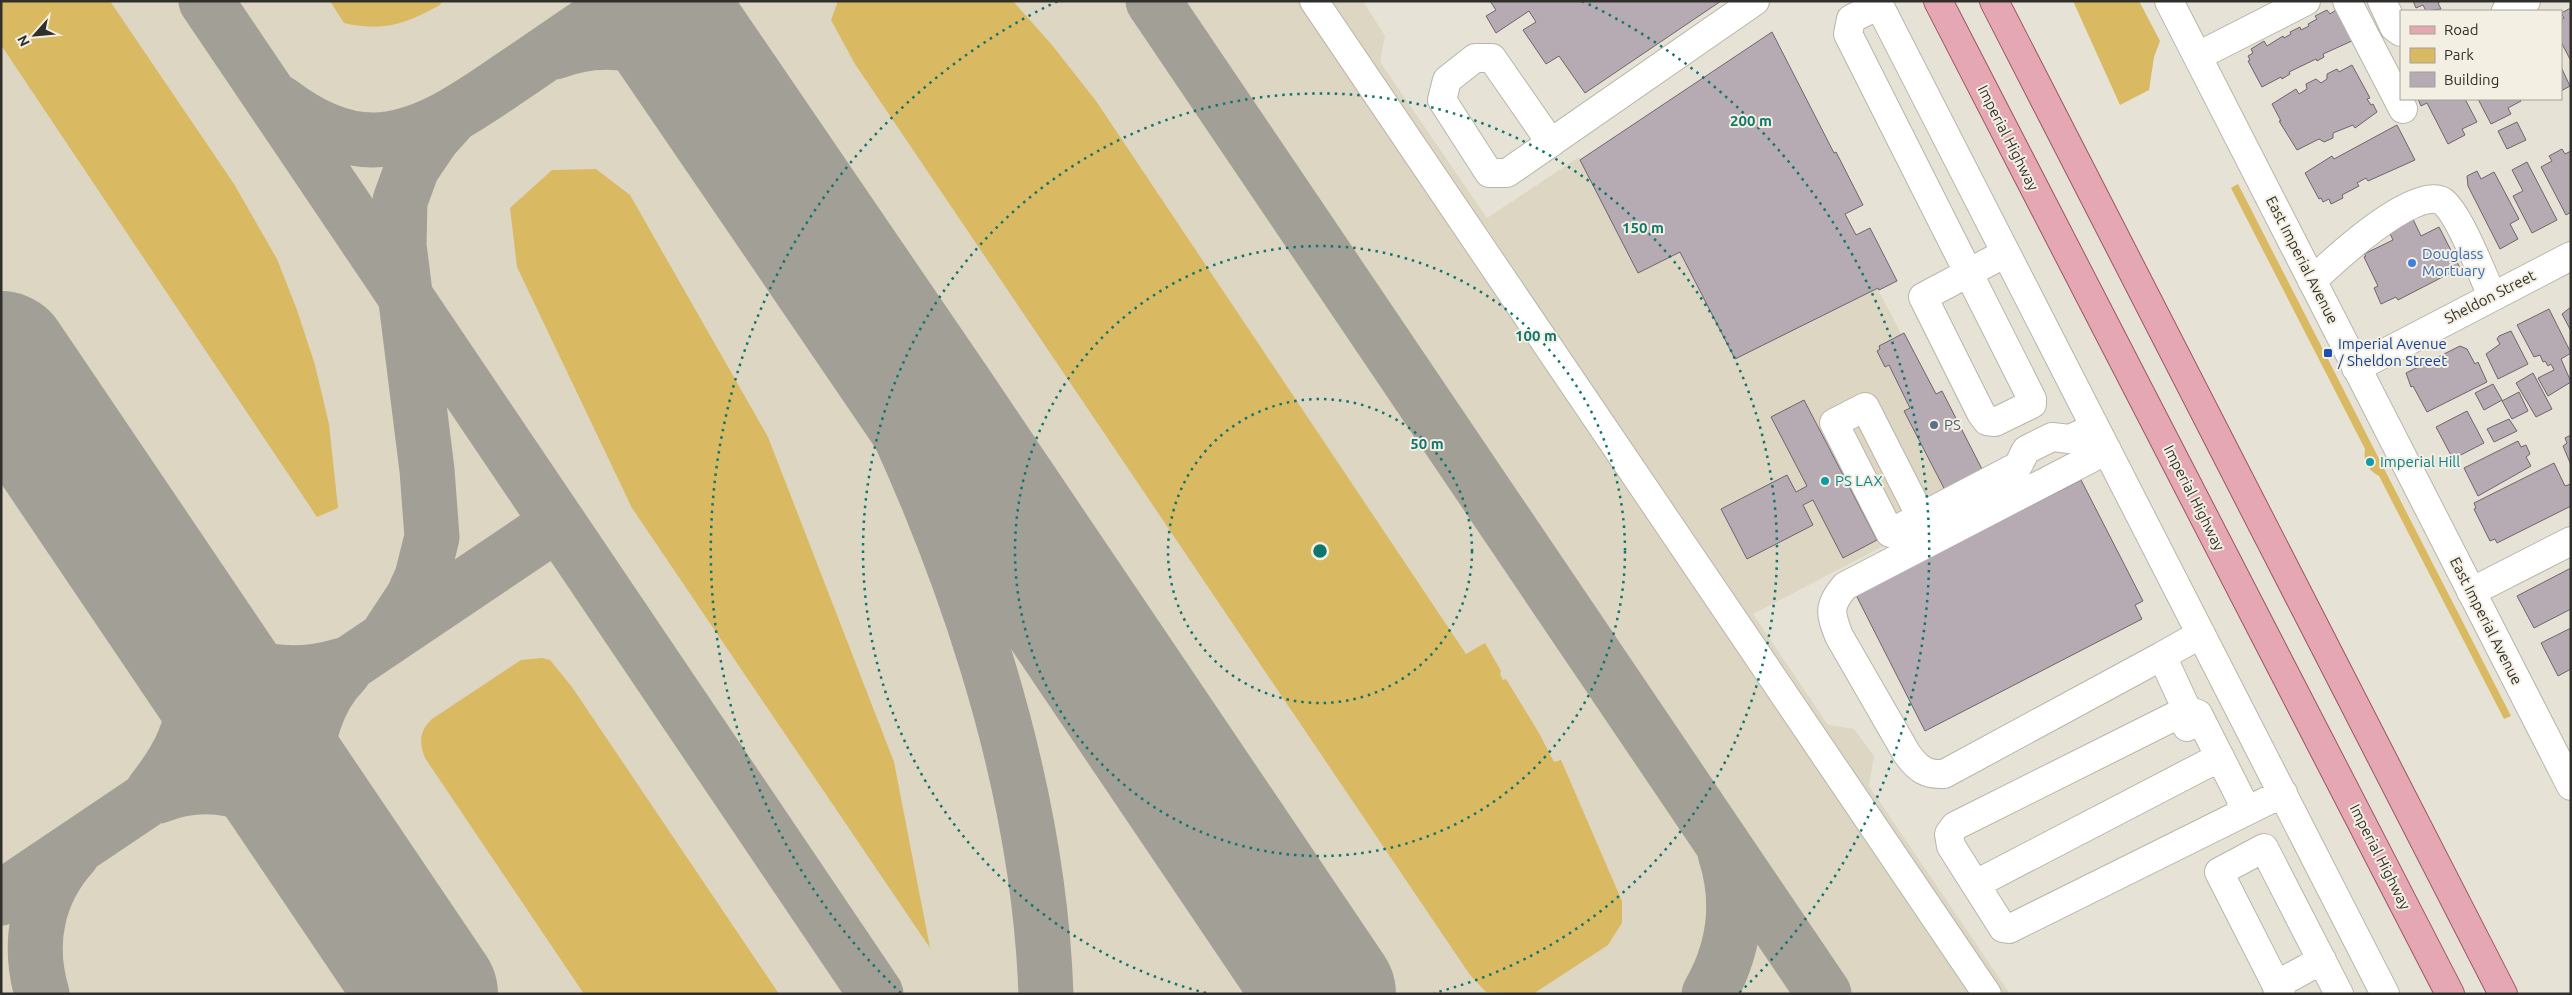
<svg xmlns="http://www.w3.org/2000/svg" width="2572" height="995" font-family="Ubuntu,sans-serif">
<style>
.built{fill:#ddd6c3}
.green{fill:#d9b962}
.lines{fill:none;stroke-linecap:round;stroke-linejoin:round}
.taxiway{stroke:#a29f96;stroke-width:55}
.runway{stroke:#a29f96;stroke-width:138}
.building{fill:#b6aab3;stroke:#6f656c}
.minor-casing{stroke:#b9b5a9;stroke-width:30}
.major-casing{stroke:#9b5762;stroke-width:30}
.minor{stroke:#fff;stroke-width:28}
.major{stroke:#e5a7b3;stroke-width:28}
.ring{fill:none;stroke:#0f766e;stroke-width:2.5;stroke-dasharray:2.5 5}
.shop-dot{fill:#3f7fe0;stroke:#f3efe2;stroke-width:2}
.transit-dot{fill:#1a4fb4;stroke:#f3efe2;stroke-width:2}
.service-dot{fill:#5c6f8a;stroke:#f3efe2;stroke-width:2}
.culture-dot{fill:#0f9aa8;stroke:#f3efe2;stroke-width:2}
.labels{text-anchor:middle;stroke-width:4;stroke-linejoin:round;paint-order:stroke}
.street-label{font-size:15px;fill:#312f2b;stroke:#f3efe2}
.shop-label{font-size:15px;fill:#366cbe;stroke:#f3efe2;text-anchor:start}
.transit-label{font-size:15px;fill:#164399;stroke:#f3efe2;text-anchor:start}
.service-label{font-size:15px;fill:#4e5e75;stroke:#f3efe2;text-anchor:start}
.culture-label{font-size:15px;fill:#0d838f;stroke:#f3efe2;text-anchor:start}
.centre{fill:#0f766e;stroke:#f3efe2;stroke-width:2.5}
.ring-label{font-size:15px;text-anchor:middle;font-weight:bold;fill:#0f766e;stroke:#f3efe2;stroke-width:4;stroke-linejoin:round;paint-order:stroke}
</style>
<rect width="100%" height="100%" fill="#e6e2d5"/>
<path class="built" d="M1 1H1363L1385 36 1380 62 1487 218 1579 157 1586 167 1765 75 1985 493 1753 614 1828 725 1854 729 1874 756 1869 786 2010 994H1Z"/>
<path class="green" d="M1 1H110L234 184 277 259 297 310 315 365 329 424 338 508 317 517 1 45Z
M330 1H442L440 5C405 24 384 32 344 23Z
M838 1H1013L1052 45 1096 101 1466 654 1485 643 1501 671 1500 674 1503 680 1506 679 1539 733 1554 762 1561 760 1622 901V923L1608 945 1533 994 1486 992 1470 975 855 64 831 20Z
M2073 1H2139L2160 41 2154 57 2149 90 2120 105Z
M596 169 630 195 768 437 894 762 930 948 632 508 517 267 510 208 552 170Z
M2238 184 2511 716 2504 719 2379 476C2368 470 2363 462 2365 449L2231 188Z
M542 658 550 660 572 687 779 994H584L425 758C419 743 419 731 432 719L521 660Z"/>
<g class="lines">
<path class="taxiway" d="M206 1 876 994
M703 1C699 38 712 70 726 103
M1153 1 1824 994
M555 52C603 33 661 42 700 77 711 88 719 102 730 113
M279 102C305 122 338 140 373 140 428 139 475 101 519 72 554 48 588 25 623 1
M742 129C778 205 823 276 860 351 958 547 1038 773 1046 994
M1 455C32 456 63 476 89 490
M170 607C181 619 192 634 204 644 244 675 297 679 343 665
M390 632 413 597 422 577 432 537 427 470 399 245 400 201 412 168 433 137 451 117
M153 791C211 717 197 681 164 600
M158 796C230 768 284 806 335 855
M335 855C324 830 312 805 308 778 303 741 318 697 344 671
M1 898 558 523
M1319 982 1328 994
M42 994C27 943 37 892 73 853
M1709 994C1735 949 1741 902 1725 853"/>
<path class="runway" d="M654 1 929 404 1327 994
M1 360 429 994"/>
</g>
<path class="building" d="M1490 1H1721L1585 93 1559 56 1546 64 1523 30 1536 22 1529 11 1496 33 1486 16 1496 10Z
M2413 1H2441L2438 3 2441 9 2426 11 2423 5 2416 8Z
M2571 8V61L2561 42V20L2564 18 2561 13Z
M2327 10 2330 14 2336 10 2354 40 2323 54 2324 57 2317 61 2316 59 2289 72 2290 74 2282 79 2281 77 2262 87 2248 61 2250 60 2248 56 2253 53 2251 49 2264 41 2267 46 2283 36 2284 38 2291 34 2290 32 2300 27 2301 30 2309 26 2308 24 2317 19 2315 16Z
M1772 32 1834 153 1836 152 1863 205 1845 214 1856 235 1870 228 1897 281 1879 290 1878 288 1735 359 1680 252 1638 273 1580 160Z
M2352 65 2370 98 2367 99 2371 105 2373 104 2377 112 2355 128 2353 125 2333 133V138L2324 142 2319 139 2297 150 2279 121H2281L2272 104 2296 89 2299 94 2307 89 2306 84 2316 79 2321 83 2327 79V74L2337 69 2339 72Z
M2561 67 2570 86 2561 91Z
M2418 99H2465L2477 122 2462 129 2465 135 2448 144 2427 103 2421 106Z
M2478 99H2520L2521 101 2508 108 2511 114 2491 124Z
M2517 122 2526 140 2507 149 2498 131Z
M2397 125 2415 160 2368 181 2366 178 2357 183 2359 186 2342 195 2343 198 2331 204 2329 199 2323 202 2321 198 2319 199 2305 173 2332 156 2334 159Z
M2562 149 2565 154 2571 151V212L2566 215 2541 167 2552 161 2549 156Z
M2527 162 2557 220 2532 233 2513 196 2523 191 2512 170Z
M2477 171 2481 179 2494 172 2519 219 2510 224 2518 239 2500 249 2468 186 2467 176Z
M2411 215 2421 236 2439 227 2460 268 2398 300 2396 297 2381 304 2374 288 2378 286 2364 257 2366 256 2364 254 2393 240 2387 227Z
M2571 307V331L2562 314Z
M2549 309 2571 353 2561 359 2571 382 2548 396 2538 378 2554 370 2551 364 2548 366 2545 361 2543 362 2540 355 2534 357 2517 325Z
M2511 331 2528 364 2498 379 2486 354 2500 344 2497 339 2499 336Z
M1904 333 1936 394 1942 391 1985 475 1947 494 1904 411 1910 408 1889 365 1885 367 1877 351 1880 349 1879 346Z
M2460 346 2467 349 2475 364 2478 362 2487 382 2427 412 2413 386 2411 387 2406 373Z
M2533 373 2552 409 2536 417 2516 383Z
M2493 384 2502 400 2484 410 2475 393Z
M2519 392 2528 411 2512 419 2502 401Z
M1804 400 1877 540 1843 558 1813 500 1803 505 1813 525 1747 559 1721 509 1787 475 1796 492 1807 486 1771 417Z
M2467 411 2484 443 2453 459 2436 427Z
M2509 419 2517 431 2494 442 2487 429Z
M2571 435V465L2563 446 2567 443 2565 438Z
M2518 441 2521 447 2526 445 2530 454 2526 457 2531 466 2478 496 2464 468Z
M2554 463 2565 486 2571 484V506L2497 543 2495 539 2490 541 2474 509 2476 508 2474 503Z
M2081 480 2143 601 2135 605 2142 619 1925 731 1856 595Z
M2571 568V609L2534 628 2517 596Z
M2571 628V669L2558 676 2541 643Z"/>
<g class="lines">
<g class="minor-casing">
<path id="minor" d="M1314 1 1987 994
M1877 1 2385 994
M2169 1 2571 786
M2347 1 2403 109
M2382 1 2394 27 2401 32
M1879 5 1851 19 1848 34 2032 399V404L1995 422 1987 421 1981 413 1923 297 2006 253
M2506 11 2526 1
M2198 56 2306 1
M1551 143 1492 58H1475L1447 80 1442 100 1489 173H1507L1755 1
M2312 281C2332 262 2414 185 2442 201 2458 211 2483 276 2492 296
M2356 368 2571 256
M2107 450 1845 586C1828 606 1830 613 1839 636L1907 754C1918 769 1926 775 1944 774L2162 656
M1921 517 1865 407 1834 423 1890 533 2018 466 2026 450 2052 437 2070 439 2095 427
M2471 592 2571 541
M2187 727 2184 722 2187 710 2162 656 2201 634
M2240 814 2242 801 2198 714 2187 710 1955 826 1949 834 1951 846 2003 928 2009 929 2283 793
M1976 884 2220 757
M2276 985 2322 960
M2281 994 2219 872 2264 848 2339 994"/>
</g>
<g class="major-casing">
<path id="major" d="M1938 1 2450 994
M1994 1 2503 994"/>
</g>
<use href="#minor" class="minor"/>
<use href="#major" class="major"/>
</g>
<g class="ring">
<circle cx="1320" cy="551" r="152"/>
<circle cx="1320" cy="551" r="305"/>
<path d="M1206 993A457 457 0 1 1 1434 993"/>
<path d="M901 993A609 609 0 0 1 1058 1M1582 1A609 609 0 0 1 1739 993"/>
</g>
<circle class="shop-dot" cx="2412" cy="263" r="5"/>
<rect class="transit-dot" x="2323" y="348" width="10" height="10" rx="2.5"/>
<circle class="service-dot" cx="1934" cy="425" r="5"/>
<g class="culture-dot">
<circle cx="2370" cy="462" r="5"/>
<circle cx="1825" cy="481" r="5"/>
</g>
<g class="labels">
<g class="street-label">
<text transform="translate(2008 138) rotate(63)" y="5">Imperial Highway</text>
<text transform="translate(2302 260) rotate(63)" y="5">East Imperial Avenue</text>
<text transform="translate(2490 297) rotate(-27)" y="5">Sheldon Street</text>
<text transform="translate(2194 498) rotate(63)" y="5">Imperial Highway</text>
<text transform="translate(2486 621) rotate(63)" y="5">East Imperial Avenue</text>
<text transform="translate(2380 857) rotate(63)" y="5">Imperial Highway</text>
</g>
<g class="shop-label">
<text x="2422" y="259">Douglass<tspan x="2422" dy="17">Mortuary</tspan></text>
</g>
<g class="transit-label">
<text x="2338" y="349">Imperial Avenue<tspan x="2338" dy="17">/ Sheldon Street</tspan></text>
</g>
<g class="service-label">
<text x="1944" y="430">PS</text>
</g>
<g class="culture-label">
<text x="2380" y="467">Imperial Hill</text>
<text x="1835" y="486">PS LAX</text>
</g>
</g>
<circle cx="1320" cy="551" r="8" class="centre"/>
<g class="ring-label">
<text x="1751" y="126">200 m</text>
<text x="1643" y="233">150 m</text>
<text x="1536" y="341">100 m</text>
<text x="1427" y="449">50 m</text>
</g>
<rect width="2572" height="995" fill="none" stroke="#312f2b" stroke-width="5"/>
<rect x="2400" y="10" width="162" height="90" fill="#f3efe2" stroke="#a5a299"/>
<rect x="2410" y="26" width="25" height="8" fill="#e5a7b3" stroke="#a5a299"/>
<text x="2444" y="35" font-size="15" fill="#312f2b">Road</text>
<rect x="2410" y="48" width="25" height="15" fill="#d9b962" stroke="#a5a299"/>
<text x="2444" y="60" font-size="15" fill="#312f2b">Park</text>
<rect x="2410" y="72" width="25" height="15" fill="#b6aab3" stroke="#a5a299"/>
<text x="2444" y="85" font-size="15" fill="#312f2b">Building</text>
<g transform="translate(35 35) rotate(243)" stroke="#f3efe2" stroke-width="4" paint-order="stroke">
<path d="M0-4L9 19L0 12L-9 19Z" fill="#312f2b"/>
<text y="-8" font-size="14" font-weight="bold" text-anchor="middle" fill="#312f2b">N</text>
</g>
</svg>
